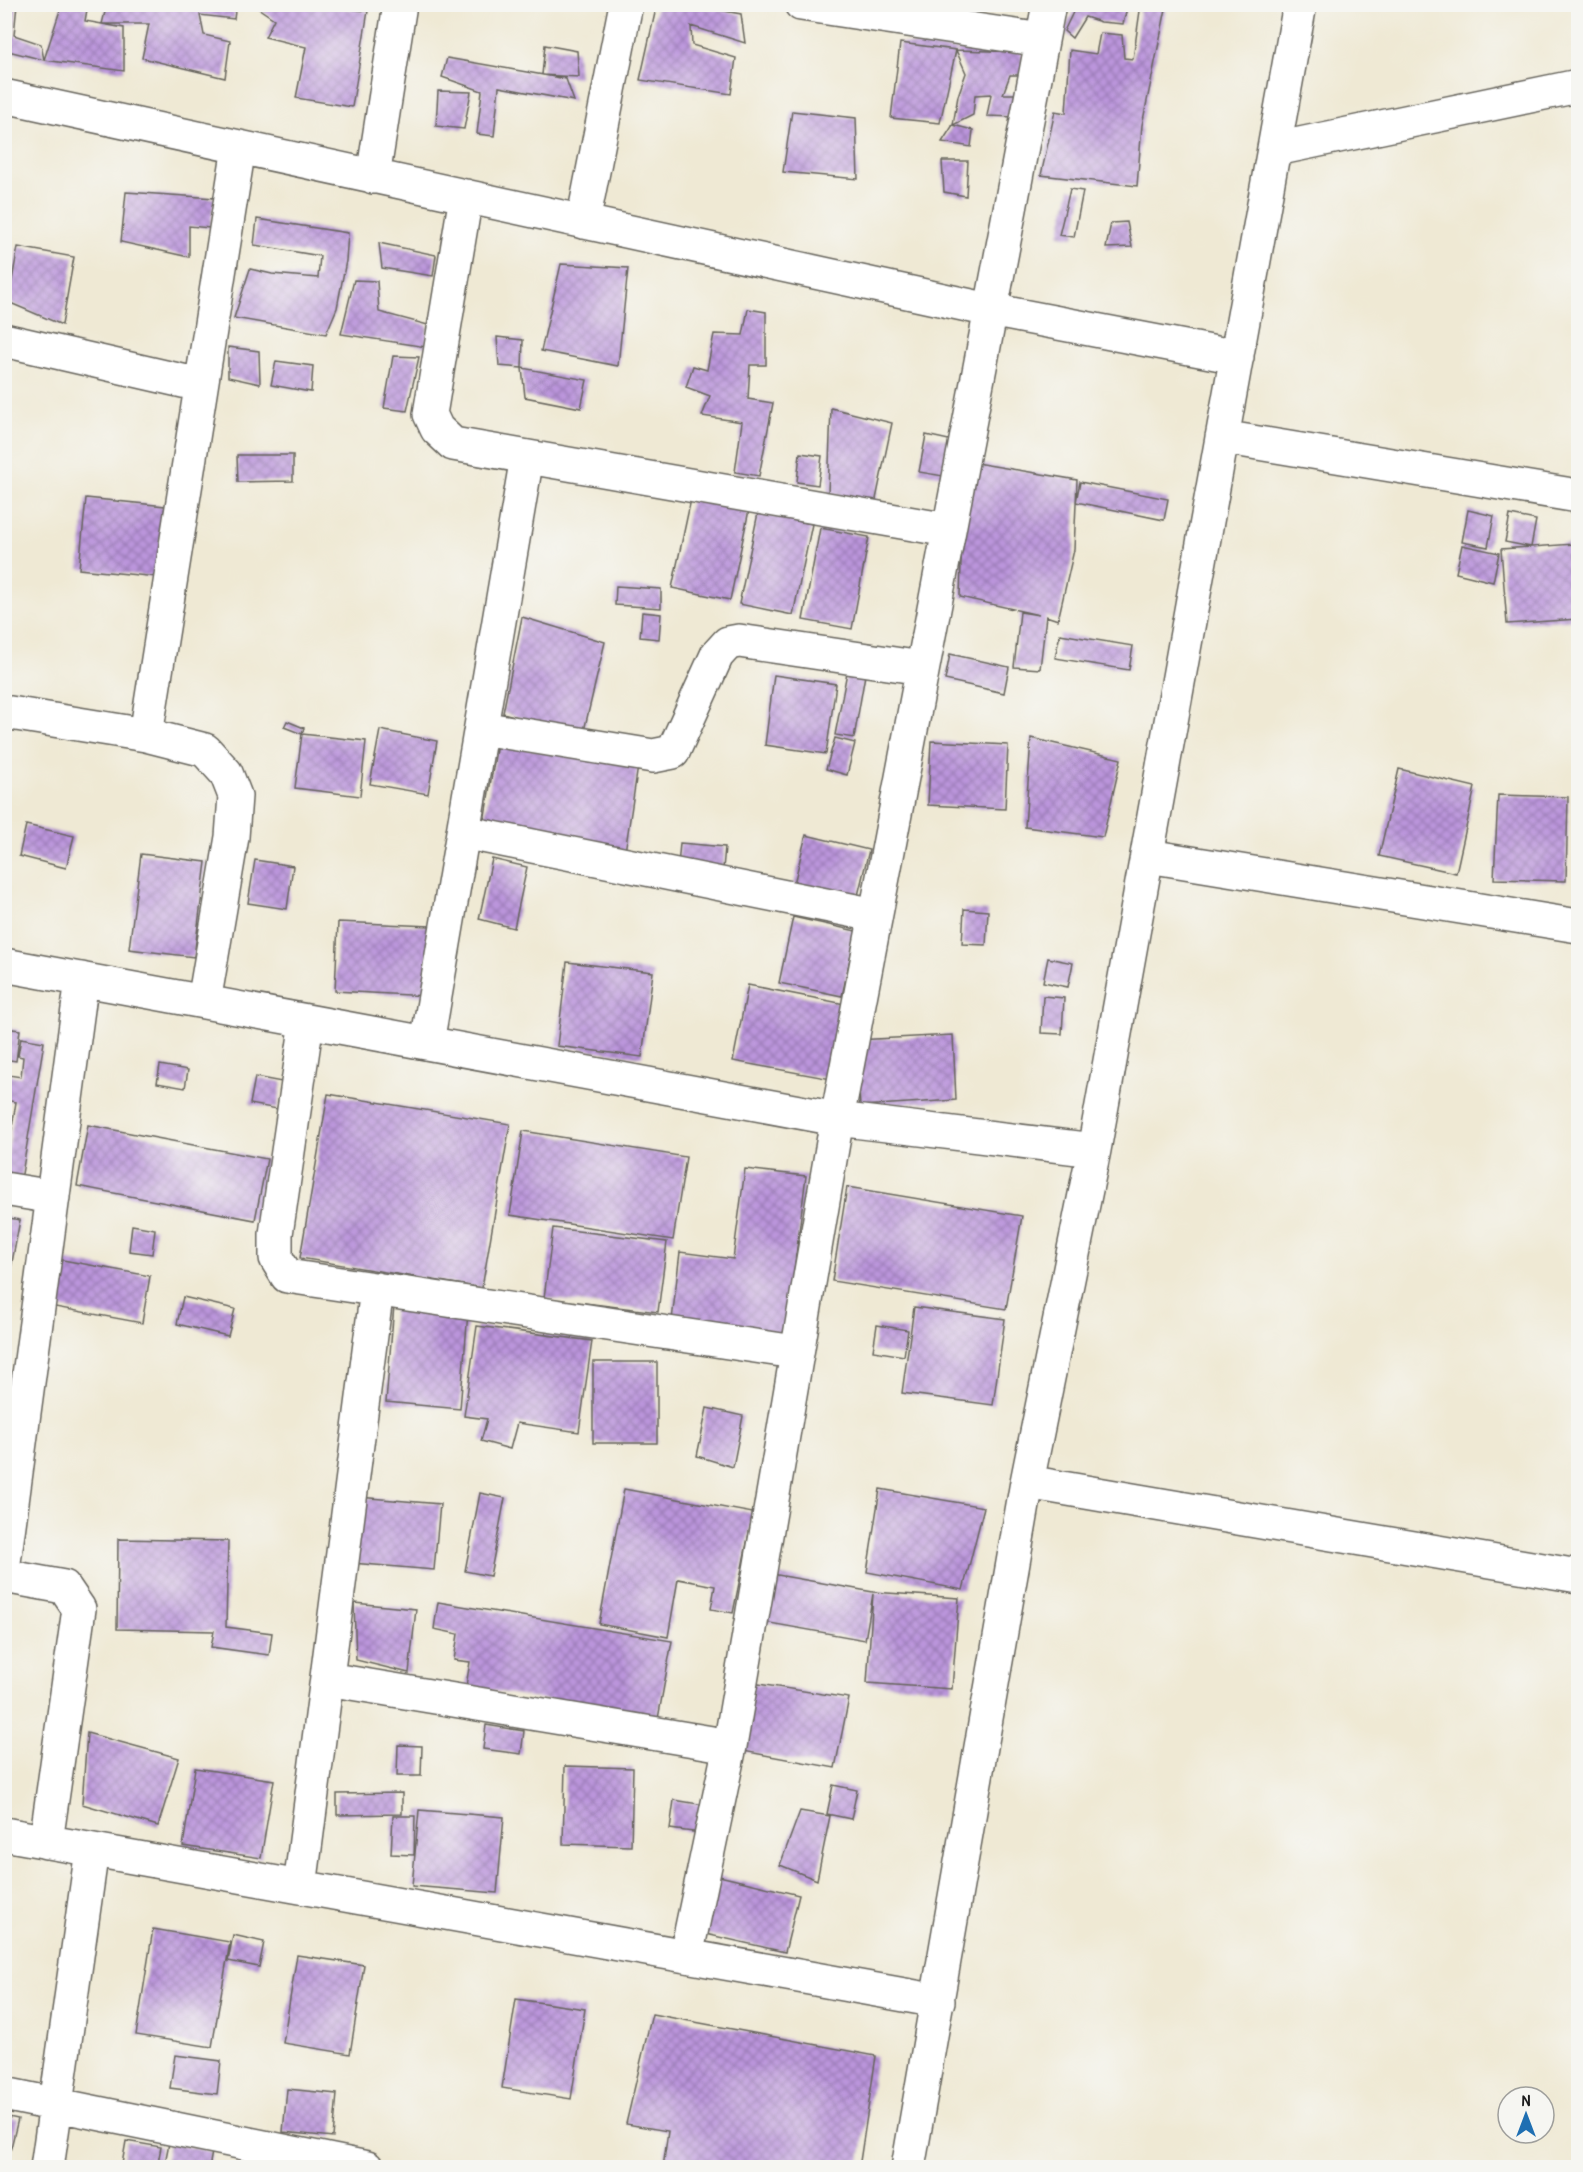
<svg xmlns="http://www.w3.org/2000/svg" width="1583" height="2172" font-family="'Patrick Hand',sans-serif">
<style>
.building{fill:url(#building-cross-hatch)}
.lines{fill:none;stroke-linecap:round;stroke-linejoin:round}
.minor-casing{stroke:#66645c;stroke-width:36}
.minor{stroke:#fff;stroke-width:33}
</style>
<defs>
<pattern id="building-cross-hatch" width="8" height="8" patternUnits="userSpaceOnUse" patternTransform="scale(1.5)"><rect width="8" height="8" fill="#bb95dc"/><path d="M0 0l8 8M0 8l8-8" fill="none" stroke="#9779b2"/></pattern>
</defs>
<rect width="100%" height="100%" fill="#f6f6f2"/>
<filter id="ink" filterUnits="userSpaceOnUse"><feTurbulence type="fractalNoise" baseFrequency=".0167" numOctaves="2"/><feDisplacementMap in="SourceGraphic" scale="12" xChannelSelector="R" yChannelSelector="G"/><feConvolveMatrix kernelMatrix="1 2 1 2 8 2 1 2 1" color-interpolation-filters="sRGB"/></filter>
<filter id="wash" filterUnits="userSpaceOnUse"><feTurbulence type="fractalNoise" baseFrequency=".008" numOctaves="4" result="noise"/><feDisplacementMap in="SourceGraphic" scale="24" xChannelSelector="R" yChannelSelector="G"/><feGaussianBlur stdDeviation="1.35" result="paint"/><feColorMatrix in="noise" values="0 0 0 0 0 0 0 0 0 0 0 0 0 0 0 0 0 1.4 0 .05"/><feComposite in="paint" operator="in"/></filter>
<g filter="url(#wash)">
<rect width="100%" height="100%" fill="#efe9d4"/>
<g id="blocks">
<path class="building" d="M4 4H17L14 35 41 44 44 60 62 4H88L85 21 124 28V71L44 60 4 50Z
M107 4H236L234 19 200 15 204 35 230 41 225 78 142 58 149 24H102Z
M252 4H303L368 11 352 107 296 98 306 47 265 37 274 19Z
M657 4H685L741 14 745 43 691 26 692 45 736 58 731 94 640 80Z
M1077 4H1128L1123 24 1101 22 1085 17 1072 38 1064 31Z
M1141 4H1167L1142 125 1137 186 1041 175 1055 111 1066 113 1070 50 1096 54 1100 33 1122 35 1124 58 1133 59Z
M900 43 956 50 940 123 891 118Z
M545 45 577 51 579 77 542 75Z
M956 50 1022 52 1023 75H1010L1003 94H1017L1016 117 987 116 991 94 975 95 973 115 953 125 973 130 971 147 942 142 953 125 958 96 966 73Z
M447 58 566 79 574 101 499 87 494 136 477 134 482 91 442 77Z
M438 91 471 92 464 129 436 126Z
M792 111 856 118 858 179 783 172Z
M942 161H968L966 196 944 192Z
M1070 189 1083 191 1074 237 1059 235Z
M126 192 215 198 210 228 189 226V257L121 242Z
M257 219 348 233 346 261 337 308 326 334 234 318 250 269 272 274 318 278 320 256 254 245Z
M1127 222 1132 247 1106 248 1111 223Z
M379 243 436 255 433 276 382 268Z
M18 247 74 257 62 325 8 302Z
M561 264 628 268 618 366 541 351Z
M354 280 377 281 379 312 428 325 426 347 341 334Z
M748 309 766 312V365H750L748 399 773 403 759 476 735 472 742 422 702 416 710 396 686 387 693 366 707 370 714 334 743 335Z
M497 337 523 340 522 368 587 380 581 408 525 397 522 368 499 366Z
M228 347 259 351 260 384 228 377Z
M393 356 419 357 407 411 384 408Z
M276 361 313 366 311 392 271 385Z
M831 408 892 423 875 504 828 493Z
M926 435 949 440 943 476 919 472Z
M800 453 822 456 818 485 797 482Z
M237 455H293V481L238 482Z
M976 463 1077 480 1074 550 1058 620 1046 616 1040 669 1014 667 1020 612 1039 615 960 597 962 529Z
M1080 482 1168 499 1164 520 1076 502Z
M86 498 165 506 157 577 79 569Z
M691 499 749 510 730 600 672 588Z
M1468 510 1494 516 1488 547 1462 542Z
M758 513 812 524 793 615 739 604Z
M1510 515 1536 520 1531 547 1505 542Z
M820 528 869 537 852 629 803 620Z
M1574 544 1578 619 1507 624 1501 549Z
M1462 545 1499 553 1493 582 1456 573Z
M616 586 661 589V608L615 605Z
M642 612 661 614 659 639 640 637Z
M522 617 605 642 583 735 503 713Z
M1060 634 1133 646 1129 670 1055 658Z
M950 654 1009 667 1004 693 945 680Z
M847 672 865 675 854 738 835 735Z
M774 675 836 684 826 754 765 745Z
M287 721 304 728 302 734 284 727Z
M380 730 437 741 428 794 370 784Z
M302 734 366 741 360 796 295 788Z
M835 738 855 743 847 775 826 769Z
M1031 738 1121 759 1103 837 1025 827Z
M931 741 1008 745 1005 809 928 805Z
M497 744 638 766 625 852 484 822Z
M1399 769 1475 787 1456 873 1379 856Z
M1498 795 1568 797 1566 881 1494 879Z
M26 825 74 836 66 868 19 856Z
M806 835 869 850 855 908 792 892Z
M680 843 725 847 723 869 678 866Z
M141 854 206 862 194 957 129 949Z
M492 859 527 867 514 928 479 919Z
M255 860 293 866 287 909 248 903Z
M964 909 988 911 986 945 962 944Z
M793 917 856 931 842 996 779 983Z
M338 922 430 926 427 996 335 991Z
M1048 958 1073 963 1068 987 1043 982Z
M567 962 653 972 642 1057 557 1046Z
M748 985 845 1004 831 1079 733 1061Z
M1043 996 1064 998 1062 1034 1041 1033Z
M4 1028 20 1030 16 1061 4 1059Z
M953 1035 956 1100 860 1106 856 1040Z
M21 1038 44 1042 21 1180 4 1177 16 1102 5 1100 9 1075 21 1077 23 1057 18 1056Z
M160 1065 188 1070 185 1088 157 1083Z
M255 1077 282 1082 277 1109 250 1104Z
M328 1094 510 1124 482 1288 300 1258Z
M88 1125 267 1159 255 1220 77 1186Z
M523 1131 686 1157 673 1240 510 1215Z
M745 1169 806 1176 786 1335 672 1320 680 1252 733 1259Z
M847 1187 1022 1216 1006 1309 832 1281Z
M4 1217 20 1220 7 1289H4Z
M132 1225 155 1229 152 1254 129 1251Z
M553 1228 667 1242 658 1312 544 1298Z
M52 1258 150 1276 142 1323 44 1305Z
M183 1297 235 1309 228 1336 177 1324Z
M394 1305 468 1312 460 1409 386 1402Z
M914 1307 1005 1319 993 1405 902 1393Z
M877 1325 908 1330 904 1356 873 1351Z
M477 1326 592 1341 579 1432 517 1423 510 1449 481 1441 487 1419 464 1416Z
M593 1362H657V1443H593Z
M707 1408 743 1416 733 1467 697 1456Z
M624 1489 753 1513 733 1613 711 1609 715 1586 678 1579 668 1637 599 1624Z
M880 1489 984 1507 963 1590 867 1572Z
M480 1493 505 1498 490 1576 465 1571Z
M358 1497 440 1504 434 1570 352 1563Z
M118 1539 228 1541 226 1627 272 1633 269 1655 211 1647 214 1631 117 1629Z
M772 1574 873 1592 959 1598 952 1689 867 1683 873 1594 865 1640 764 1622Z
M438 1602 672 1641 658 1719 466 1686 470 1662 454 1660 458 1634 434 1629Z
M354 1603 416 1609 409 1673 356 1660Z
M752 1683 849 1698 835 1768 743 1751Z
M486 1725 524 1731 521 1754 483 1749Z
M87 1733 179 1758 158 1826 82 1804Z
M398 1745 422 1746 421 1776H397Z
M565 1766 633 1768 631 1846 563 1844Z
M195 1768 274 1780 261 1858 183 1846Z
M833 1785 857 1790 851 1819 827 1814Z
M402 1793V1814L337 1815V1794Z
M674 1800 705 1805 701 1833 670 1829Z
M419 1810 504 1817 497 1893 412 1886Z
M800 1811 830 1816 817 1880 780 1865Z
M393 1816H415L414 1855 391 1854Z
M715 1875 799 1895 785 1952 701 1933Z
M153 1929 230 1942 212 2047 136 2035Z
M233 1935 264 1942 259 1967 228 1961Z
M297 1955 364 1965 350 2054 283 2043Z
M516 1999 585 2009 571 2099 502 2088Z
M652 2014 876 2056 859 2168H663L668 2131 626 2124Z
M175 2055 221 2061 217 2094 170 2088Z
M287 2089 337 2094 333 2137 283 2132Z
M4 2116 18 2119 6 2168H4Z
M126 2141 161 2147 157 2168 122 2164Z
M169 2143 212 2152 209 2168H164Z
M260 2161 288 2168H260Z"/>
</g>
</g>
<g filter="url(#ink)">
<use href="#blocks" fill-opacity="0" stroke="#66645c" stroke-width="1.5"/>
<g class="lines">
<g class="minor-casing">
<path id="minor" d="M801 4 1042 40
M4 96 990 310 1237 357
M1276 149 1578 86
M373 177 400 4
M466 196 430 414 437 429 453 444 948 530
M583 222 626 4
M4 340 200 385
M1222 437 1578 496
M4 712 146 735 205 750 226 773 235 796 232 837 204 1002
M481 728 653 756 673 752 717 655 728 643 739 641 922 668
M146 735 239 147
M463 832 875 915
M1148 856 1578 926
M4 965 837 1119 1094 1150
M307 1021 276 1234V1258L287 1276 795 1352
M427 1043 527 457
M4 1189 53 1197
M1027 1482 1578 1576
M4 1562 82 979
M4 1576 64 1587 79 1609 46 1842
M327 1679 730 1746
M4 1834 938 2001
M300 1887 377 1289
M686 1956 730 1746 837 1119 1049 4
M4 2094 367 2168
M47 2168 92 1850
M908 2168 1027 1482 1094 1150 1300 4"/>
</g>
<use href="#minor" class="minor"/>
</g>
</g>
<rect width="1583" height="2172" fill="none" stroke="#f6f6f2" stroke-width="24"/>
<g transform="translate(1526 2115)"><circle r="28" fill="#f6f6f2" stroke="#9f9f9c" stroke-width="1.5"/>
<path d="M0-4.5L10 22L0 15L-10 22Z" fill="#1f6fb2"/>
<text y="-9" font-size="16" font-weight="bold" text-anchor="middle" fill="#1c1c1c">N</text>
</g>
</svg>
